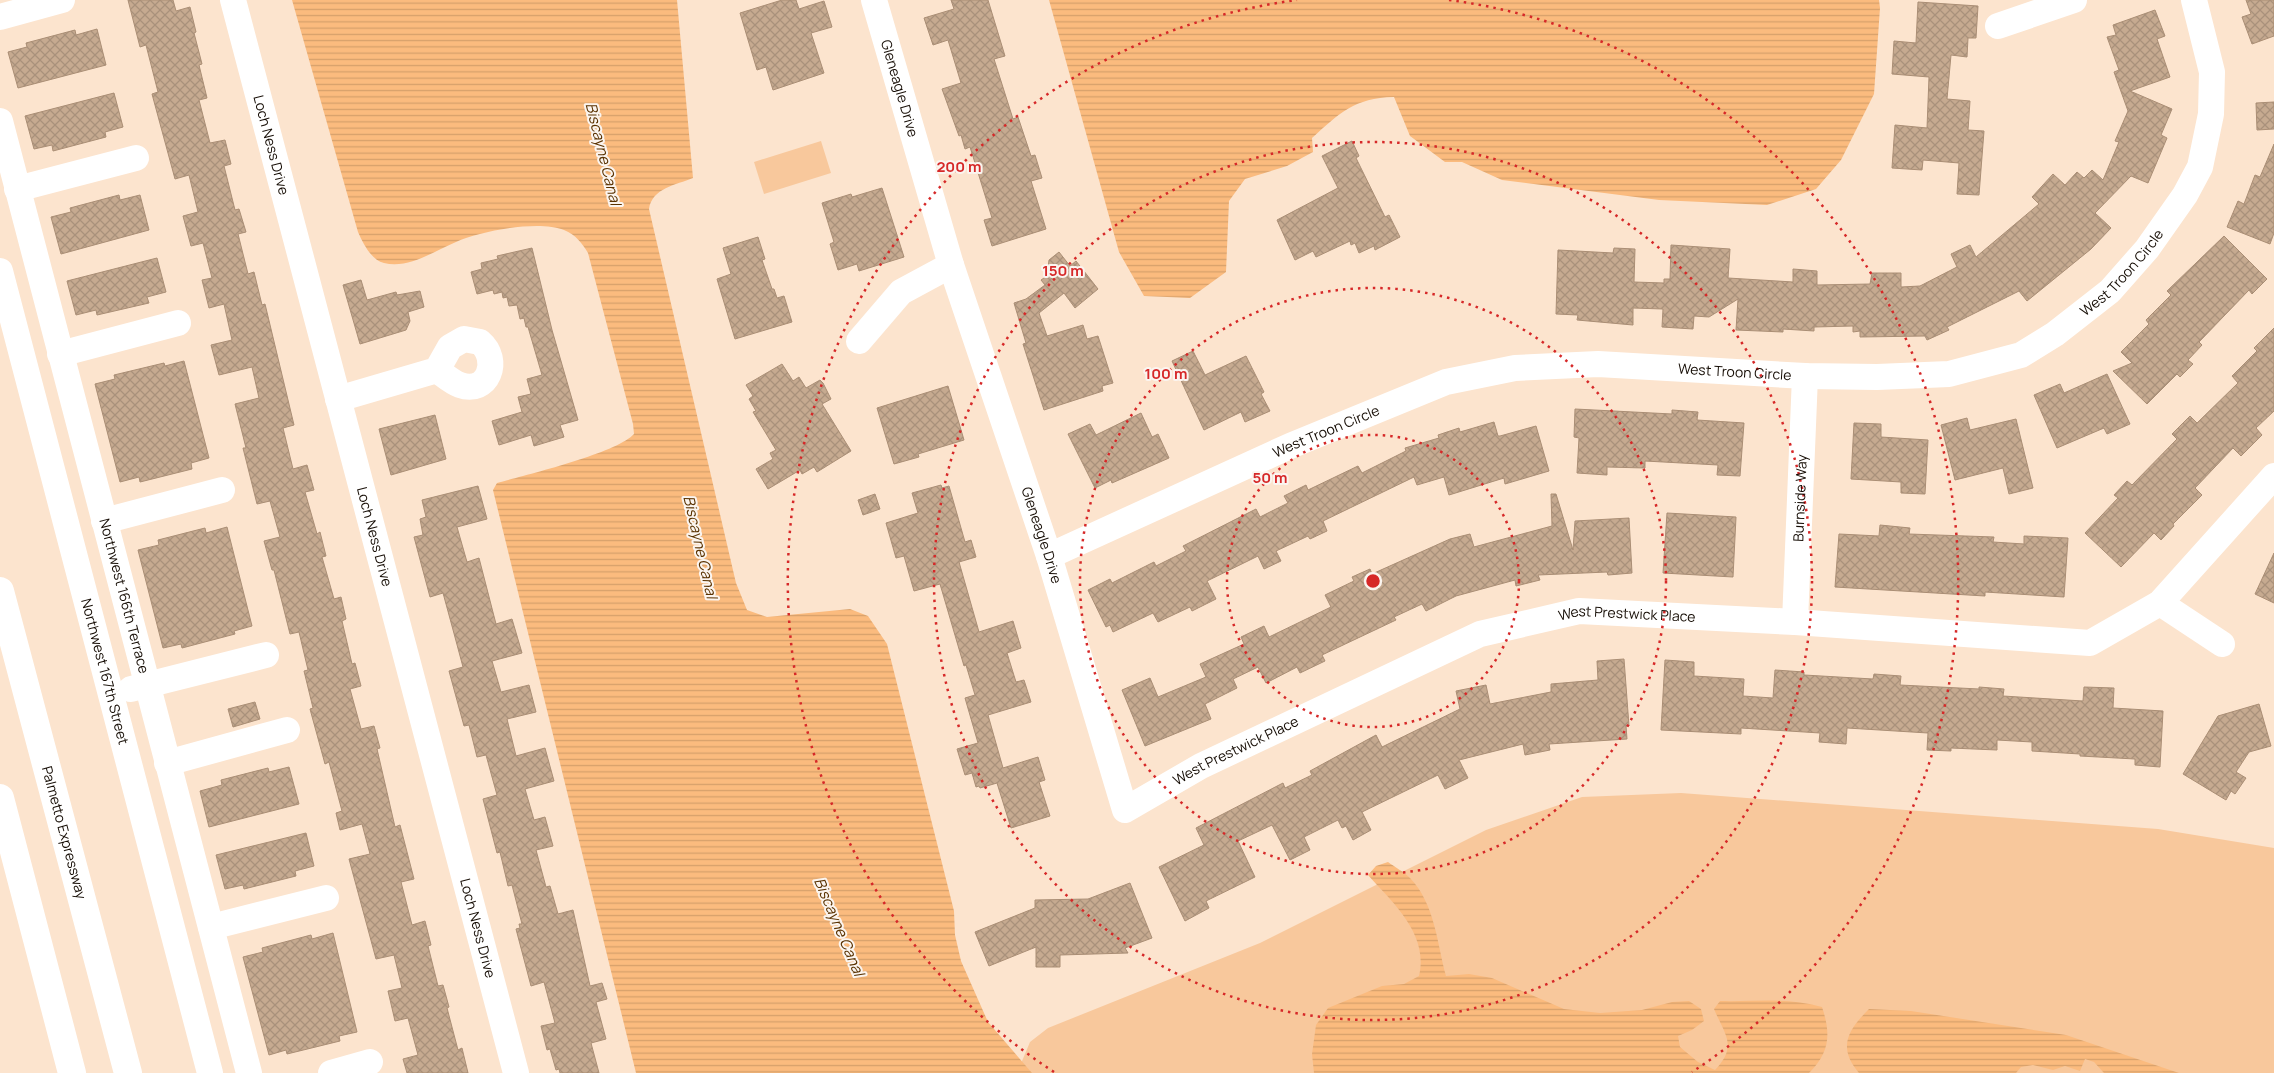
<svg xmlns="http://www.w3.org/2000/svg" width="2274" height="1073" font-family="Manrope,sans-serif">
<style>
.grass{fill:#f8c89c}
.water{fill:url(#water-rules)}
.building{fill:url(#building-cross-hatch);stroke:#aa8e75}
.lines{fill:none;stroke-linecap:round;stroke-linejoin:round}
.minor{stroke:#fff;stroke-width:26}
.highway{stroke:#fff;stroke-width:28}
.ring{fill:none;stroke:#d62828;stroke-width:2.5;stroke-dasharray:2.5 5}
.labels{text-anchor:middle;stroke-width:4;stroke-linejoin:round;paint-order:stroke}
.street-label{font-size:14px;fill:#150c04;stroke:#fbf5f0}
.water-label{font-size:15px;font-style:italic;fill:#5a3200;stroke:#fbf5f0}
.centre{fill:#d62828;stroke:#fbf5f0;stroke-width:2.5}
.ring-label{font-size:15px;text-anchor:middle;font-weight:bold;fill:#d62828;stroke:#fbf5f0;stroke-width:4;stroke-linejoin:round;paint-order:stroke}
</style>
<defs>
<pattern id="water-rules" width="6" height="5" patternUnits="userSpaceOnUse" patternTransform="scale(1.25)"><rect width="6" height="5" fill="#fbbb7e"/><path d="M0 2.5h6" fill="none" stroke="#d6a06b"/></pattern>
<pattern id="building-cross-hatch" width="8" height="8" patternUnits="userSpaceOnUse" patternTransform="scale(1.25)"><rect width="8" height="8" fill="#c6aa90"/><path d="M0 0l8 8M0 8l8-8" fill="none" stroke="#a9917b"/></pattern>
</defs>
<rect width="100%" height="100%" fill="#fce4ce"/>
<path class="grass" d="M821 141 831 173 764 194 754 162Z
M1681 793 2158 829 2274 848V1073H1017L1030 1042 1048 1028 1260 943 1486 830 1582 797Z"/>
<path class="water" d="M292 0H677L693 178C676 185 652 188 649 209L736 583 747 610 767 617 850 609 868 616 887 644 954 911 955 935 961 961 988 1022 1032 1073H636L493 490 497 483C526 475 617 453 634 434L633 424 588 253C582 243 576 235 564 230 538 220 481 231 456 242 434 251 409 269 384 263 371 260 363 243 358 232Z
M1049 0H1879L1880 8 1874 94 1841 160 1816 189 1767 205 1659 200 1502 180 1462 162H1445L1410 136 1394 97C1354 98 1340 113 1312 138L1313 152 1287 166 1245 179 1229 201 1226 272 1190 298 1144 296 1119 252Z
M1388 862C1395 867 1404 872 1410 878 1435 904 1437 943 1446 976L1469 974 1492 978 1564 1009 1600 1013 1642 1010 1672 1002 1689 1001 1701 1009 1704 1021 1692 1030 1678 1036 1680 1047 1698 1062 1715 1070C1738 1046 1725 1035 1714 1009L1720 1001C1755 1002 1788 997 1822 1007 1831 1034 1830 1052 1809 1073H1314L1312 1054 1316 1025 1328 1008 1382 986 1404 984 1419 976C1429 934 1393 903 1368 875L1376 866Z
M1869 1009 1911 1011 2066 1035 2179 1073H2104L2094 1062 2085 1059 2080 1071 2065 1066 2053 1070 2033 1065 2021 1067 2016 1073H1859C1837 1047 1848 1030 1869 1009Z"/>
<path class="building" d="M128 0H173L176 11 190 7 196 32 194 33 202 64 199 65 207 98 199 100 210 143 225 140 231 164 224 166 235 210 239 209 246 232 238 234 248 274 254 272 262 305 265 304 294 425 283 428 293 469 307 465 314 490 305 492 317 534 320 532 326 556 322 557 334 599 341 597 346 619 342 621 352 664 355 663 361 686 350 689 361 729 374 726 380 748 377 749 395 827 400 825 414 879 401 882 412 925 425 921 431 945 428 946 438 986 443 985 449 1007 447 1008 458 1050 462 1048 468 1073H407L403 1059 418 1055 408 1018 395 1021 388 991 402 988 394 955 376 959 349 859 370 854 362 824 340 830 336 813 342 811 329 762 325 764 310 709 313 708 304 671 308 670 299 632 290 634 274 570H272L264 541 280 537 270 501 257 504 243 448H246L235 404 259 398 252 367 219 375 211 345 232 340 224 304 209 308 202 280 212 278 203 243 191 246 183 216 198 212 189 175 175 179 152 94 158 92 146 45 140 47Z
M782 0H796L799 9 824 1 832 27 811 33 824 73 773 90 766 67 757 70 740 13Z
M951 0H988L1005 56 994 59 1013 119 1018 117 1031 156 1035 155 1042 178 1031 181 1046 229 992 246 984 220 992 218 976 166 970 147 965 149 961 135 959 136 942 89 961 83 948 40 933 45 924 18 954 9Z
M2246 0H2274V36L2252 44 2242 17 2251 14Z
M1918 2 1978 6 1976 38H1968L1967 57 1951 55 1947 99 1970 101 1968 130 1984 131 1979 195 1957 194 1959 163 1923 160 1922 170 1892 168 1895 125 1927 128 1929 77 1892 74 1894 41 1916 43Z
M2155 10 2165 36 2157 39 2170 77 2130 91 2172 109 2161 135 2167 138 2148 183 2131 176 2095 213 2111 228 2091 249 2027 301 2019 291 1947 327 1949 330 1927 340 1925 336 1860 337V331L1853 332V326L1814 327V331L1783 329V332L1736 330 1738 299 1709 317 1694 316 1693 329 1662 327 1663 309 1633 308V325L1577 320 1578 315 1556 314 1558 250 1613 253 1614 248 1635 249 1634 282 1664 283V279H1670L1671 245 1730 249 1728 278 1793 282V269L1817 271V285L1870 284 1872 273H1901V287L1920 286 1957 267 1951 254 1970 245 1976 257 2039 204 2032 197 2053 174 2065 185 2077 172 2084 178 2092 170 2103 180 2119 142 2115 141 2128 111 2114 72 2119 70 2107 37 2116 35 2113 25Z
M97 29 106 65 18 88 8 52 27 47 26 43 75 30 76 35Z
M114 93 123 127 105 132 106 137 53 151 52 145 34 149 25 116Z
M2274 102V129L2257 130 2256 103Z
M1352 141 1359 156 1356 158 1385 217 1389 215 1400 237 1375 250 1374 246 1359 253 1355 243 1351 245 1350 241 1316 257 1313 251 1295 260 1277 220 1338 188 1322 156Z
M2274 144V233L2270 244 2227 227 2238 201 2244 204 2255 175 2260 177Z
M882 188 904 257 859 271 857 264 838 270 830 244 834 242 822 203 851 194 852 197Z
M119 195 120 200 140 195 149 230 61 254 51 217 71 212 70 208Z
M2224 236 2267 279 2252 294 2249 290 2199 342 2202 345 2188 360 2193 364 2180 377 2177 374 2147 404 2113 371 2132 363 2121 352 2149 324 2146 320 2171 295 2167 291Z
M758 237 765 259 762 260 772 289H774L777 298 784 296 792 322 735 339 717 279 731 274 723 248Z
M532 248 552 330 578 420 560 425 564 437 534 446 531 435 499 445 492 421 522 412 518 397 531 394 527 379 542 375 528 327H526L524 318 520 319 517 305 509 306 507 297 503 298 502 292 494 294 493 290 477 294 471 272 482 269 481 263 498 259 497 256Z
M1059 252 1070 266 1076 261 1098 289 1075 308 1064 293 1039 313 1047 336 1083 325 1087 339 1098 336 1113 383 1102 386 1103 391 1044 410 1023 344 1026 343 1014 303 1026 299 1045 285 1041 280 1047 276 1049 260Z
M157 258 166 292 147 297 149 303 97 315 96 310 76 315 67 281Z
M361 280 367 300 396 292 397 295 420 291 424 307 408 312 410 321 406 330 360 344 343 285Z
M2274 328V411L2256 428 2262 435 2241 456 2233 448 2195 488 2202 495 2173 524 2174 526 2161 540 2154 533 2121 567 2085 533 2118 498 2114 495 2127 481 2132 485 2177 439 2172 434 2190 416 2197 423 2238 383 2232 376 2257 351 2254 348Z
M1193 351 1205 375 1246 356 1264 392 1261 394 1270 411 1245 422 1241 412 1204 430 1172 361Z
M184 361 209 458 191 463 192 469 140 482 139 477 120 482 95 384 115 379 114 375 164 363 165 366Z
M782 364 793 381 799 377 806 388 820 380 823 383 831 399 822 404 851 451 817 472 814 467 802 474 800 470 768 489 756 469 773 459 770 453 776 450 753 412 756 411 749 399 753 396 746 385Z
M2107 374 2130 424 2107 434 2104 428 2057 448 2034 395 2060 384 2064 393Z
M948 386 964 440 918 454 919 457 894 464 877 408Z
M1575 409 1672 414V410L1698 412 1697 420 1744 423 1740 476 1717 475 1718 465 1645 461V468L1607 467V475L1577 473 1579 438 1574 437Z
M1141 413 1152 437 1158 434 1169 458 1112 483 1111 480 1095 488 1068 434 1090 424 1096 435Z
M435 415 446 459 391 475 379 429Z
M1967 418 1970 430 2016 419 2033 488 2009 494 2003 468 1955 480 1941 425Z
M1494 422 1498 436H1500L1536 426 1549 471 1505 484 1504 478 1449 495 1444 477 1417 485 1414 477 1323 521 1327 531 1310 539 1308 536 1276 551 1281 561 1264 569 1258 556 1207 581 1216 599 1192 611 1190 607 1158 622 1153 613 1113 632 1110 625 1106 627 1088 590 1110 579 1112 583 1154 562 1156 566 1186 551 1183 546 1256 509 1260 517 1288 503 1284 496 1306 485 1308 490 1358 466 1362 473 1406 451 1405 448 1439 438 1438 435 1459 428 1460 432Z
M1854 423 1881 424V437L1928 440 1925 494 1901 493V482L1851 479Z
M941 485 942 488 949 486 965 542 971 540 976 557 959 562 979 632 1013 621 1021 648 1007 653 1016 682 1024 680 1031 702 988 715 1003 768 1038 757 1045 780 1039 782 1050 816 1011 828 997 783 980 788 979 786 976 787 972 773 965 775 957 749 978 743 965 698 975 695 966 665 964 666 940 584 914 591 904 556 896 558 886 523 918 513 912 493Z
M478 486 487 519 457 527 467 562 479 558 496 624 512 619 522 653 492 661 501 692 529 685 536 712 507 719 516 756 545 748 554 781 525 789 534 820 545 817 553 846 536 850 546 887 550 886 558 914 573 910 590 986 602 983 607 999 596 1002 606 1039 591 1043 599 1073H560L559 1069 556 1070 550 1049 547 1050 541 1026 555 1023 544 982 531 986 516 929 520 928 519 924H522L512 885 508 886 500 852 497 853 483 799 497 795 486 755 477 757 469 725 464 726 449 671 463 667 452 626 443 593 430 597 414 537 423 535 420 519 426 517 422 500Z
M875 494 880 509 863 515 858 500Z
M1551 494H1556L1573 550 1575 521 1629 518 1632 573 1608 575 1607 572 1538 575 1540 580 1516 586 1515 580 1456 596 1426 611 1422 604 1394 617 1396 620 1322 655 1325 661 1300 673 1297 667 1266 683 1258 667 1233 679 1237 688 1205 704 1211 719 1145 746 1122 690 1150 678 1158 697 1206 677 1200 664 1244 644 1241 637 1264 626 1269 637 1331 607 1325 595 1354 581 1352 577 1370 569 1372 574 1450 539 1470 534 1474 547 1552 526Z
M1667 513 1736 517 1733 577 1663 573Z
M1880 525 1910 528 1909 534 1994 537 1993 542 2024 544V536L2068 538 2064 597 1985 592V596L1835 587 1839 534 1879 536Z
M227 527 252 626 234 631 235 634 182 648 181 644 163 648 138 550 159 545 158 540 205 528 206 533Z
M2274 553V603L2255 594Z
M1624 659 1629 726H1626L1627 739 1549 744 1550 750 1525 755 1523 744 1459 760 1468 778 1445 789 1438 775 1362 812 1371 830 1353 840 1346 826 1342 828 1338 820 1304 837 1310 850 1290 860 1272 825 1238 841 1255 877 1206 901 1209 908 1185 921 1159 867 1204 845 1196 828 1283 783 1285 788 1312 775 1310 771 1376 735 1382 747 1460 709 1456 691 1486 685 1490 704 1510 700 1551 692V684L1598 680 1597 661Z
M1665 660 1694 662V676L1744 679 1743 696 1773 698 1775 670 1804 672V675L1873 679 1874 674 1901 676 1900 685 1979 689V687L2004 689 2003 696 2083 701 2084 687 2114 688 2113 708 2163 711 2160 767 2135 765V759L2080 756V754L2032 751V742L1997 740V750L1951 748V751L1927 750 1928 733 1847 728 1846 744 1819 742 1820 733 1741 728V734L1661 730Z
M255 702 260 719 233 727 228 709Z
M2259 704 2271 746 2249 752 2236 772 2246 778 2235 794 2231 791 2226 800 2183 774 2218 716Z
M289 767 299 804 209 827 200 791 222 785 221 780 268 768 269 772Z
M306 833 314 866 295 871 296 876 244 889 243 885 225 889 216 855Z
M1130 883 1152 938 1125 948 1128 953 1060 955V967H1036V947L989 966 975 932 1035 908V900L1088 899Z
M333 933 357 1032 339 1036 340 1041 287 1054 286 1050 269 1055 243 957 263 952 262 948 311 935 312 939Z"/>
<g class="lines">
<g class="minor">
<path id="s1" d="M233 0 516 1073"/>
<path id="s2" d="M874 0 951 265 1049 556 1125 810 1201 766 1480 634 1579 611 1795 622 2090 643 2160 603 2274 476"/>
<path d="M0 17 62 0"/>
<path d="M1998 26 2074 0"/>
<path id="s3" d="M0 121 249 1073"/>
<path d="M17 189 136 158"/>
<path id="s4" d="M0 271 210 1073"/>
<path d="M859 341 901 292 951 265"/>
<path d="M60 354 178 323"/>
<path d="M338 399 437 370 450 347 464 339 480 342C501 360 488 395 460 385 452 382 444 375 437 370"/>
<path d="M104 521 222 490"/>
<path id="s5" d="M1049 556 1290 446 1446 382 1515 368 1598 364 1805 376 1877 377 1949 374 2021 355 2055 334 2110 291 2147 249 2185 195 2200 167 2211 114 2212 72 2194 0"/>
<path d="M2160 603 2222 644"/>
<path id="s6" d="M1795 622 1805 376"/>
<path d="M131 689 266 655"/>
<path d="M167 763 287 730"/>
<path d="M211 927 326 898"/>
<path d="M331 1073 370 1062"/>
</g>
<g class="highway">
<path id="s7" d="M0 591 128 1073"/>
<path d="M0 798 72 1073"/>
</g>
</g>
<g class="ring">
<circle cx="1373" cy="581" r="146"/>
<circle cx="1373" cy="581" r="293"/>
<circle cx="1373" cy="581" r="439"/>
<path d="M1054 1072A586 586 0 0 1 1297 0M1449 0A586 586 0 0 1 1692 1072"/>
</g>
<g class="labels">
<g class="street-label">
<text dy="5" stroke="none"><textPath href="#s2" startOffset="92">Gleneagle Drive</textPath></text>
<text dy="5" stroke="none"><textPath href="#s1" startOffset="150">Loch Ness Drive</textPath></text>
<text dy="5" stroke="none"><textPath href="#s5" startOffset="1144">West Troon Circle</textPath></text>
<text dy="5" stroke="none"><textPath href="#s5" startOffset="724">West Troon Circle</textPath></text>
<text dy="5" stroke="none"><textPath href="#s5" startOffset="304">West Troon Circle</textPath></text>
<text dy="5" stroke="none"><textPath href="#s6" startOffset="124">Burnside Way</textPath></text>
<text dy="5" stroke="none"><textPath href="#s2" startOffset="561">Gleneagle Drive</textPath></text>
<text dy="5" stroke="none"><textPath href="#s1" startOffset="555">Loch Ness Drive</textPath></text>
<text dy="5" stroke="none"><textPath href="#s3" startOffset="491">Northwest 166th Terrace</textPath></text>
<text dy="5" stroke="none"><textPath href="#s2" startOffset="1394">West Prestwick Place</textPath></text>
<text dy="5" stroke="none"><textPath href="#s4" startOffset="414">Northwest 167th Street</textPath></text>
<text dy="5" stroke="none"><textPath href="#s2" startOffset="974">West Prestwick Place</textPath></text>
<text dy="5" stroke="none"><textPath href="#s7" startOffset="250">Palmetto Expressway</textPath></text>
<text dy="5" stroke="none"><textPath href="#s1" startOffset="960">Loch Ness Drive</textPath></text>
</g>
<g class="water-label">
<text transform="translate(603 154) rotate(76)" y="5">Biscayne Canal</text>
<text transform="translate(700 547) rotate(77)" y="5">Biscayne Canal</text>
<text transform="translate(839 927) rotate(67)" y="5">Biscayne Canal</text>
</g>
</g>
<circle cx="1373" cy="581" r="8" class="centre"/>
<g class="ring-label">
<text x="959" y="172">200 m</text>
<text x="1063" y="276">150 m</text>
<text x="1166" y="379">100 m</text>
<text x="1270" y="483">50 m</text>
</g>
</svg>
